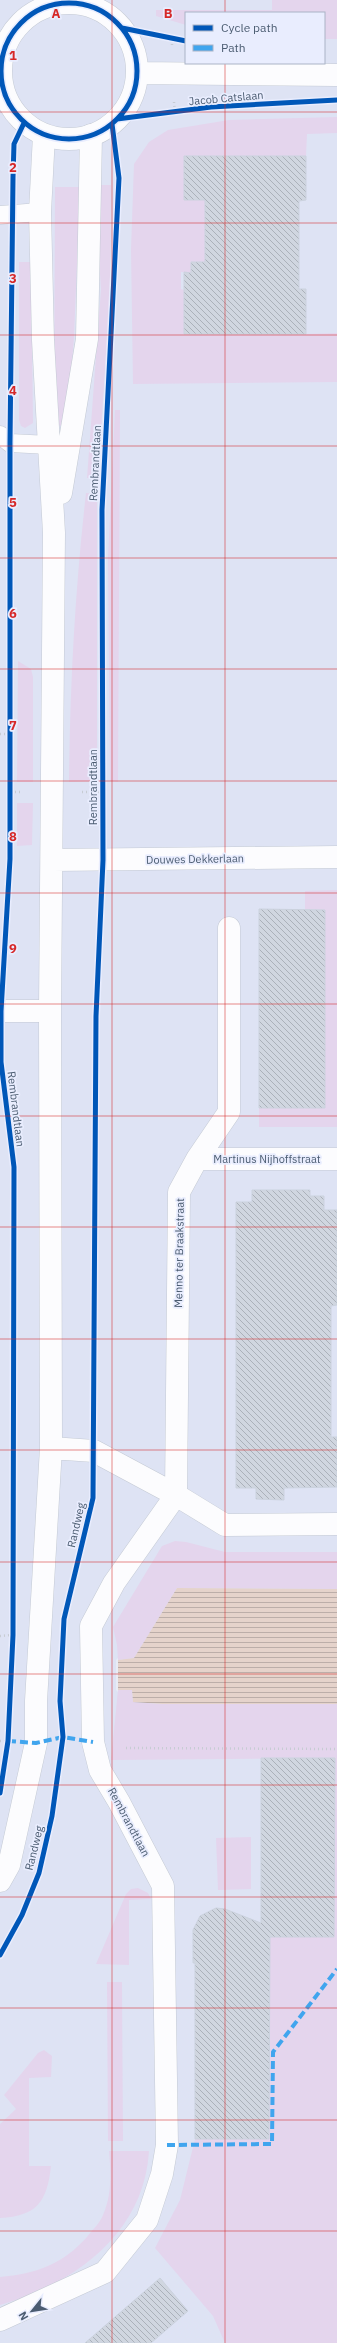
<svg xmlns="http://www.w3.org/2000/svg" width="337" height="2343" font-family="'IBM Plex Sans',sans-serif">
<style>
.residential{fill:#dee3f4;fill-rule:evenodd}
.grass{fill:#e4d5ed}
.water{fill:url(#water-rules)}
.pier{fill:#e9ecf5}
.building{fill:url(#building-back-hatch);stroke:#cbd2de}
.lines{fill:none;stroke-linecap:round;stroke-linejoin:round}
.service-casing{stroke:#c4cad4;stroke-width:19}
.minor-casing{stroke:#c4cad4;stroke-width:23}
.tertiary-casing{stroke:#c4cad4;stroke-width:23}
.path{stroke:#c7ccd3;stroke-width:2.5;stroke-dasharray:1 3;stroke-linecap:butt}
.service{stroke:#fcfcfe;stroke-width:18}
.minor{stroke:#fcfcfe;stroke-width:22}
.tertiary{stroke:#fcfcfe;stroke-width:22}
.quiet{stroke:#40a5ee;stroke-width:4;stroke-dasharray:8 4;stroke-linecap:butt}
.cycleway-casing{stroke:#e9edfe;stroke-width:8}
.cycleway{stroke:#0057b8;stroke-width:5}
.grid{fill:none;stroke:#d62828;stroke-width:1;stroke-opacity:0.55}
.labels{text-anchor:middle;stroke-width:3.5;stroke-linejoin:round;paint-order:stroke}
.street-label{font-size:11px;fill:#4b5c71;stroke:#e9edfe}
.grid-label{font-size:13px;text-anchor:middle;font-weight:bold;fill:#d62828;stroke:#e9edfe;stroke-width:3.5;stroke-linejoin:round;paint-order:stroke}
</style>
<defs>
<pattern id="water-rules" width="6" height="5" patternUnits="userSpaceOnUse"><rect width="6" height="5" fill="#e5d3cb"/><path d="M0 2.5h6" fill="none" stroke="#bcaea9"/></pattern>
<pattern id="building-back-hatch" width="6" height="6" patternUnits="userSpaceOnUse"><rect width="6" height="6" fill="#d0d6e0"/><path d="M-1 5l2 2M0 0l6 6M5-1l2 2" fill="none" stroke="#abb1ba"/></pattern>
</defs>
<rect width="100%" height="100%" fill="#e9ecf5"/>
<path class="residential" d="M0 0H337V2343H0ZM186 13H324V63H186Z"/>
<path class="grass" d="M272 0H337V39H324V13H186V25L156 16V10H272Z
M337 117V133L307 134 306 156H185L184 200H205V262H191V273L181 272V289L306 334 337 333V382L133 384 131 249 134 164 149 142 168 130 229 120Z
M99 185H111L110 292 98 478H87L101 289 97 229Z
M55 187H80L74 337 67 426 54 425Z
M19 262H31L33 423 25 428 21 426 19 420Z
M115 410H120L118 782 110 781 108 558Z
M86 493 97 494V781L69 782C70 685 75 590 86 493Z
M18 661 31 669 33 677V782H17Z
M17 803H33L32 845 17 846Z
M337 890V1127H259V1108H325V910L305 909V891Z
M175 1541 186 1542 225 1552H337V1589L177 1588 134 1658 118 1660 117 1645 113 1627 162 1546Z
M118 1690H132L133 1702 161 1704H337V2343H225L213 2316 155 2248 180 2200 195 2139H269L270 1937H334L335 1758 111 1760Z
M251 1837V1889L218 1890 216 1838Z
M138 1888 148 1893 151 1899 129 1900V1965L96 1964 126 1894 131 1889Z
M107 1982H122L123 2141H108Z
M44 2050 52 2056 51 2077 29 2078V2166H51C47 2202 37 2216 0 2218V2124L16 2109 4 2095 38 2053Z
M109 2151H149C144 2234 74 2284 0 2305V2277C36 2274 63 2264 87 2237 92 2230 100 2223 103 2215 112 2195 111 2172 109 2151Z"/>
<path class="water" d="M177 1588 337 1589V1704H162L133 1702 132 1690H118V1660L134 1658Z"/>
<path class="pier" d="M118 1658V1692L116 1690V1660Z"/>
<path class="building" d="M184 156H306V200L299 201V289H306V334H184V272L191 273V262H205V200H184Z
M259 909 325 910V1108H259Z
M252 1190H310V1196H324V1210H337V1305L331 1306V1437H337V1487L284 1488V1500L256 1499V1488H236V1202H252Z
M261 1758H335L334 1937H270L269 2139H195V1963H193V1930L200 1916 216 1908 225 1909 261 1923Z
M160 2278 188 2311 151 2343H85Z"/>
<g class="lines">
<g class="service-casing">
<path id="service" d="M0 215 40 212
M0 435 10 443 49 445"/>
</g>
<g class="minor-casing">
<path id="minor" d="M61 493 87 339 91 135
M53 860 337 857
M0 1011H50
M197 1159H337
M51 1448 94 1451 176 1495 225 1525 337 1524
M0 1881 9 1865 36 1743V1701L51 1448 50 1011 54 533 43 340 40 212 44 135
M0 2320 105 2272 147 2220 162 2174 167 2145 163 1886 119 1802 100 1770 93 1742 91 1626 114 1583 176 1495 179 1192 197 1159 229 1112V928"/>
</g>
<g class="tertiary-casing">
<path id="tertiary" d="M1 71a68 68 0 1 1 136 0a68 68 0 1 1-136 0Z
M137 73 337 75"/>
</g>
<path class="path" d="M172 45V37
M174 102 175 113
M0 734H12
M11 792H23
M82 792H103
M0 1636 11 1635
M0 1741H7
M126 1748 337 1749"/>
<use href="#service" class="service"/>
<use href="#minor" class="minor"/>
<use href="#tertiary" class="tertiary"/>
<path class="quiet" d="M8 1741 36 1743 63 1737 93 1742
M167 2145 272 2144 273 2052 337 1969"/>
<g class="cycleway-casing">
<path id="cycleway" d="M1 71a68 68 0 1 1 136 0a68 68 0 1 1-136 0Z
M122 28 186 41
M117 119 211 107 337 100
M0 1793 8 1741 13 1635 14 1167 1 1062V1011L10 859V443L13 177 14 144 24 123
M0 1955 22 1915 39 1873 52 1816 63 1737 60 1701 64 1619 93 1498 96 1016 103 860 102 510 119 178 112 124"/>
</g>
<use href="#cycleway" class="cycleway"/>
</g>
<path class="grid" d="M112 0V2343M225 0V13M225 63V2343M0 112H337M0 223H337M0 335H337M0 446H337M0 558H337M0 669H337M0 781H337M0 893H337M0 1004H337M0 1116H337M0 1227H337M0 1339H337M0 1450H337M0 1562H337M0 1674H337M0 1785H337M0 1897H337M0 2008H337M0 2120H337M0 2231H337"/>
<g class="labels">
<g class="street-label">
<text transform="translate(226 98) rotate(-5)" y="4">Jacob Catslaan</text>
<text transform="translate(95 463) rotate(-87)" y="4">Rembrandtlaan</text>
<text transform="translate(93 787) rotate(-90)" y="4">Rembrandtlaan</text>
<text transform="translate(195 859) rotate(-1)" y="4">Douwes Dekkerlaan</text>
<text transform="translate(16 1109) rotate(83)" y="4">Rembrandtlaan</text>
<text x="267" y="1163">Martinus Nijhoffstraat</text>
<text transform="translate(179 1253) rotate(-89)" y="4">Menno ter Braakstraat</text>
<text transform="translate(76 1525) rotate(-77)" y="4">Randweg</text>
<text transform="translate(129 1822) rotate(62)" y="4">Rembrandtlaan</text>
<text transform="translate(34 1848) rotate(-76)" y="4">Randweg</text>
</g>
</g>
<g class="grid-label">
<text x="56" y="18">A</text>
<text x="168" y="18">B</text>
<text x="13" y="60">1</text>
<text x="13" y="172">2</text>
<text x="13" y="283">3</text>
<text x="13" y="395">4</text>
<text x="13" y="507">5</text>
<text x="13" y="618">6</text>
<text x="13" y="730">7</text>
<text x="13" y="841">8</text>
<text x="13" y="953">9</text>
</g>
<rect x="185" y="12" width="140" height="52" fill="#e9edfe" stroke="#aab3c6"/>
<rect x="193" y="25" width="20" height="6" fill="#0057b8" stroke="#aab3c6"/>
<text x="221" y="32" font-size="12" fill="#4b5c71">Cycle path</text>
<rect x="193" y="45" width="20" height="6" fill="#40a5ee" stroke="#aab3c6"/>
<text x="221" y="52" font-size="12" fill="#4b5c71">Path</text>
<g transform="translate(32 2311) rotate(240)" stroke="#e9edfe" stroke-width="3" paint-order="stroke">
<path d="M0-3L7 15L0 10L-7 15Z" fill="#4b5c71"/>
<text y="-6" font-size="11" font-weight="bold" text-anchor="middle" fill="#4b5c71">N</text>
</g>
</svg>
